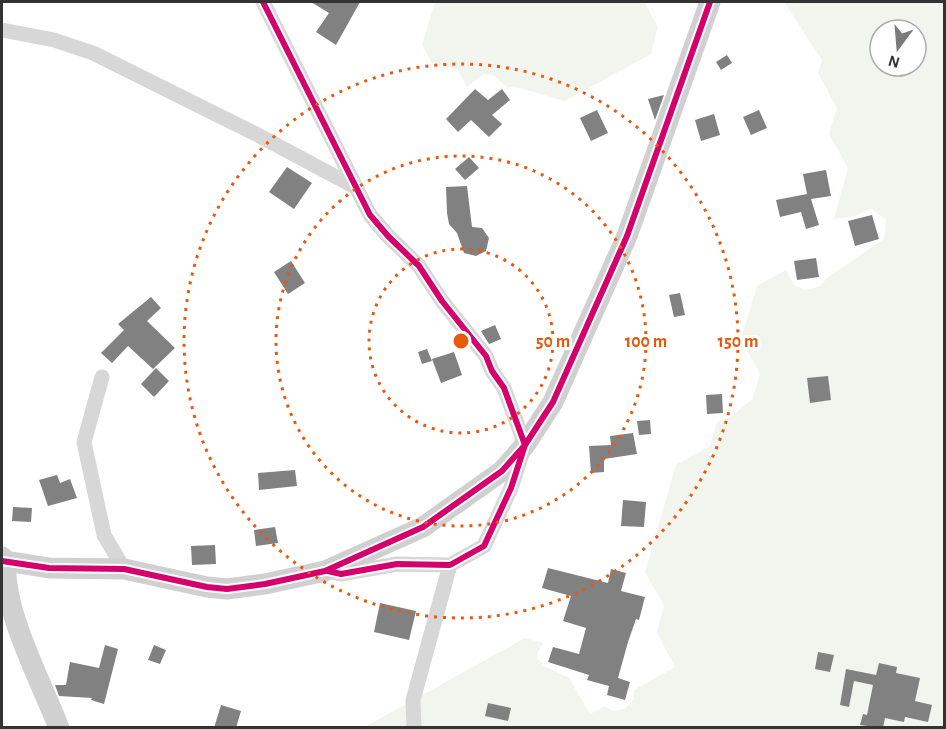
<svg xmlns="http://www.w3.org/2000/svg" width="946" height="729" font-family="'Alegreya Sans',sans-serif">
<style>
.green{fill:#f1f5ed;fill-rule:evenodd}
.building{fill:#818181}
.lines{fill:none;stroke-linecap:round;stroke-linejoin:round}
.street{stroke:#d7d7d7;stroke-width:15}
.secondary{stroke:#d0d0d0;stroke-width:21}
.cycleway-casing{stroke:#fff;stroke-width:10}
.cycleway{stroke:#d6006c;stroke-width:6}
.ring{fill:none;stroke:#e8590c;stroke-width:3;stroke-dasharray:3 6}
.centre{fill:#e8590c;stroke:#fff;stroke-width:3}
.ring-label{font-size:18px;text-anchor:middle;font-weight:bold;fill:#e8590c;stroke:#fff;stroke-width:6;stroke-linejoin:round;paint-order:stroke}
</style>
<rect width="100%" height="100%" fill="#fff"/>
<path class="green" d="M435 2H644L658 27 651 54 565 101 512 86 508 88 493 75 483 74 467 87 458 70 432 63 422 45Z
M784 2H944V727L363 728 525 638 544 643 538 651 537 658 544 666 569 678 590 714 605 706 613 711 625 709 634 699V690L675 667 657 633 664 606 645 572 676 465 710 446 717 422C734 419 739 408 752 400L760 374 741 339 757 286 786 270 794 285 805 290 819 287 828 277 884 239 886 220 871 208 855 216 834 219 848 168 829 134 837 108 818 73 822 60ZM880 30H916V66H880Z"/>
<path class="building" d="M311 2H360L336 45 316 32 329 13Z
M727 55 732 63 721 70 716 62Z
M475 89 488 100 502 89 510 100 492 115 502 124 489 137 471 120 458 132 446 119Z
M664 95 655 120 648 99Z
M597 110 608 133 591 141 580 118Z
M759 110 767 128 751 135 743 117Z
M714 114 720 135 701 141 695 120Z
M469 157 479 168 465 180 455 169Z
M287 167 312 183 294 209 269 192Z
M826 170 831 196 811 199 819 225 806 229 801 212 780 217 776 200 807 194 803 174Z
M467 186 472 227 482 228 489 238 486 251 476 256 464 253 457 233 449 224 447 213 446 187Z
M872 215 879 239 855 246 848 221Z
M816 258 819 277 797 280 794 261Z
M291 261 305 283 288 294 274 272Z
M680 293 685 315 674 317 669 295Z
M151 297 161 308 147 321 175 348 153 369 128 346 112 363 101 353 124 330 118 324Z
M495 325 501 339 489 344 481 331Z
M427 349 432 361 422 364 418 352Z
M454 352 462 375 441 383 432 359Z
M156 368 169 381 154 397 141 384Z
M828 376 831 400 810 403 807 378Z
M722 394 723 413 707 414 706 395Z
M650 420 651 434 639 435 637 421Z
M633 433 637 454 604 459V472L591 473 589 446 611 445 610 436Z
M295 470 297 486 259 490 258 473Z
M57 475 60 483 70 479 77 498 48 506 39 480Z
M623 500 646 502 644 527 621 526Z
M13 507 32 508 31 522 12 521Z
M275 527 278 543 256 546 254 530Z
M215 545 216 564 192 565 191 546Z
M548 568 608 583 611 569 626 573 621 591 645 597 639 620 636 619 628 642 618 678 630 682 625 700 607 695 609 686 587 680 589 675 548 662 553 647 579 654 586 628 563 621 571 596 542 588Z
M380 603 416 611 409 640 374 632Z
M105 645 118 649 104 704 91 700 92 698 59 696 55 685H66L70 662 99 668Z
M154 645 166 650 160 664 148 660Z
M818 652 834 655 830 672 815 669Z
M879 663 897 667 896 673 920 678 915 701 932 705 928 722 905 717 904 722 885 718 883 728 860 725 863 714 867 715 873 685 854 681 849 707 840 705 846 669 876 675Z
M488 703 511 708 508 721 485 716Z
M221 705 241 711 236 728H214Z"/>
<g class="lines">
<path class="street" d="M263 2 370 215 388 236 419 266 442 301 486 356 492 371 504 388 525 445 511 488 484 546 450 565 397 564 341 574 328 571
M2 30 54 40 93 53 256 134 355 187
M102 377 84 442 104 535 124 569
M414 728 413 700 450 565"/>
<path class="secondary" d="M2 557 6 561 49 568 124 569 207 587 227 589 265 584 325 571 423 527 502 471 525 445 553 402 627 236 710 2
M6 561C2 610 41 681 59 728"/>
<g class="cycleway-casing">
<path id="cycleway" d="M263 2 370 215 388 236 419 266 442 301 486 356 492 371 504 388 525 445 511 488 484 546 450 565 397 564 341 574 328 571
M2 561 49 568 124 569 207 587 227 589 265 584 325 571 423 527 502 471 525 445 553 402 627 236 710 2"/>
</g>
<use href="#cycleway" class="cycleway"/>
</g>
<g class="ring">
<circle cx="461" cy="341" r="92"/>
<circle cx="461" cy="341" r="185"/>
<circle cx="461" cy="341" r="277"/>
</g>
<circle cx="461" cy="341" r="9" class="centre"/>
<g class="ring-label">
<text x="553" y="347">50 m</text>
<text x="646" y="347">100 m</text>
<text x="738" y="347">150 m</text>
</g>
<rect width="946" height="729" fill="none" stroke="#333333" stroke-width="6"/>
<g transform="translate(898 48) rotate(196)"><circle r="28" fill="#ffffff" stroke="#adadad" stroke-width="1.5"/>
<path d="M0-4.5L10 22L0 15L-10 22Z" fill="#7a7a7a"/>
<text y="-9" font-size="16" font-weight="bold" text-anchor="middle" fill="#333333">N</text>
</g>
</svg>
